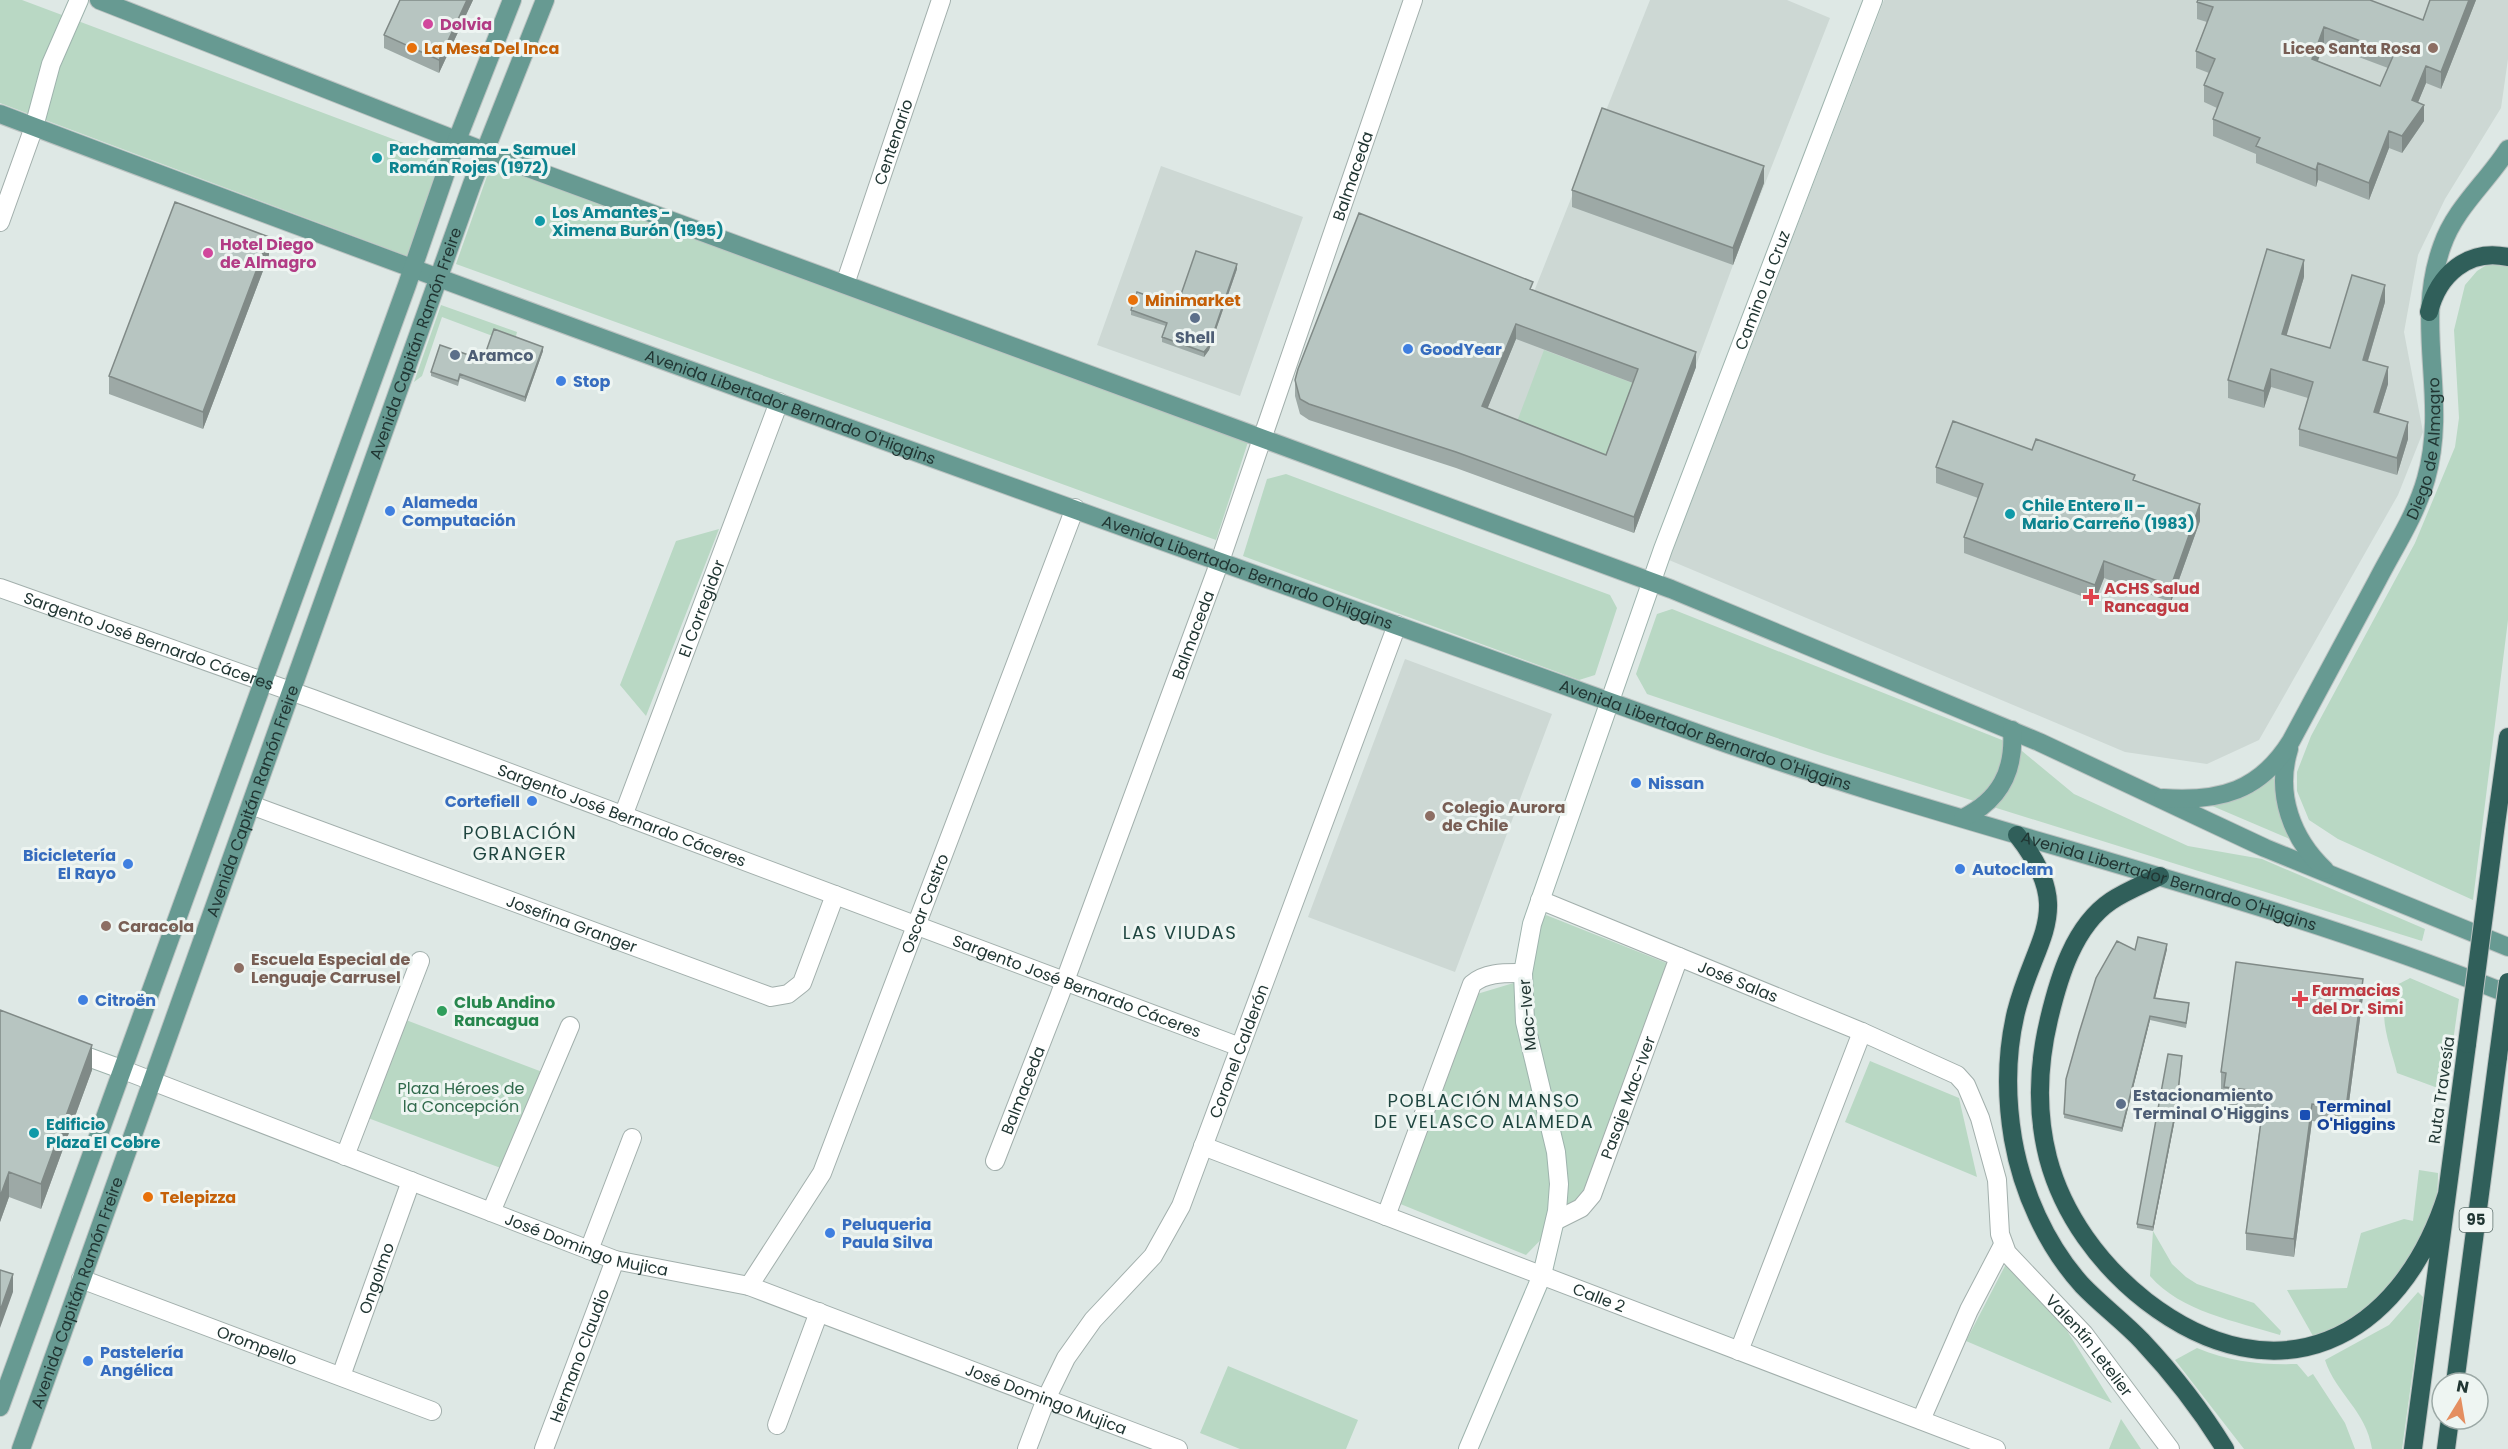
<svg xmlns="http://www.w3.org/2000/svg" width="2508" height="1449" font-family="Poppins,sans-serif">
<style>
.built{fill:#cdd8d4}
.green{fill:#b9d8c4}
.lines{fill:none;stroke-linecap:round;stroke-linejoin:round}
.street-casing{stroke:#a2afac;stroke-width:20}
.secondary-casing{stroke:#9eb3ad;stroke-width:20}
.primary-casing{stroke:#bcc3c2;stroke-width:20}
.highway-casing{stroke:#bcc3c2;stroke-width:20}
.street{stroke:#fff;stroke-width:18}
.secondary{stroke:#fff;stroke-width:18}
.primary{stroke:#679a92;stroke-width:18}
.highway{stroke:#305f5a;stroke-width:18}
.highway-bridge-casing{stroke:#bcc3c2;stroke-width:20;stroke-linecap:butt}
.highway-bridge{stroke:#305f5a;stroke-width:18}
.wall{fill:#9da9a6;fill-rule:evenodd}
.shaded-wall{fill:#808a87}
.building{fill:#b7c5c1;stroke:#808a87;stroke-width:1.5;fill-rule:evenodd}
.hotel-dot{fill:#d1479c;stroke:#eef5f2;stroke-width:2}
.food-dot{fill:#e8710a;stroke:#eef5f2;stroke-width:2}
.education-dot{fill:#8d6e63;stroke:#eef5f2;stroke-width:2}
.culture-dot{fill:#0f9aa8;stroke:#eef5f2;stroke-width:2}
.service-dot{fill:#5c6f8a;stroke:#eef5f2;stroke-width:2}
.shop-dot{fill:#3f7fe0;stroke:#eef5f2;stroke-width:2}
.health-dot{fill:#e0444e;stroke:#eef5f2;stroke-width:2}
.leisure-dot{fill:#2e9e5b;stroke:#eef5f2;stroke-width:2}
.transit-dot{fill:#1a4fb4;stroke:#eef5f2;stroke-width:2}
.labels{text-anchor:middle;stroke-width:6;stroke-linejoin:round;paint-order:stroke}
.shield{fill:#eef5f2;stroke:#5e6f6c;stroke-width:1.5}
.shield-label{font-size:15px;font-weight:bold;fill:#213633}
.hotel-label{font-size:16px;font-weight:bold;fill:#b23c85;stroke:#eef5f2;text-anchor:start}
.food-label{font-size:16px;font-weight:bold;fill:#c56008;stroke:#eef5f2;text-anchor:start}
.education-label{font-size:16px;font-weight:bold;fill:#785e54;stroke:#eef5f2;text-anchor:start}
.street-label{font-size:16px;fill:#213633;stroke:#eef5f2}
.culture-label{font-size:16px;font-weight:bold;fill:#0d838f;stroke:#eef5f2;text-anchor:start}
.service-label{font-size:16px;font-weight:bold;fill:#4e5e75;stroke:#eef5f2;text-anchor:start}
.shop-label{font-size:16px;font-weight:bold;fill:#366cbe;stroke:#eef5f2;text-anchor:start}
.health-label{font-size:16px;font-weight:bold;fill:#be3a42;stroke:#eef5f2;text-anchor:start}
.leisure-label{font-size:16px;font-weight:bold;fill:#27864d;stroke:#eef5f2;text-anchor:start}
.park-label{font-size:16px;fill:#2f694b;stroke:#eef5f2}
.transit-label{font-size:16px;font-weight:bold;fill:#164399;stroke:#eef5f2;text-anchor:start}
.neighbourhood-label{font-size:18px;letter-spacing:1.5px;fill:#1f4640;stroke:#eef5f2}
</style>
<rect width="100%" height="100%" fill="#dee8e5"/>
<path class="built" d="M1650 0H1787L1830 18 1733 265 1634 533 1463 470Z
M1884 0H2508V59L2501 108 2445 199 2418 255 2404 332 2423 432 2398 495 2259 740 2207 764 2125 752 1669 560Z
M1161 166 1303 217 1240 396 1097 345Z
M1405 659 1552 714 1455 972 1308 917Z"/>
<path class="green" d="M0 0H22L441 157 407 256 0 103Z
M492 162 1248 442 1216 540 456 264Z
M2508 263V620L2473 900 2338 839 2309 820 2297 791V772L2311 736 2415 543 2455 447 2459 418 2454 330 2465 285 2477 271 2488 264Z
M441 305 517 332 514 344 442 317 422 376 414 382Z
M1544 350 1638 385 1606 470 1512 435Z
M1286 474 1610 595 1617 608 1595 675 1579 680 1243 556 1267 479Z
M719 529 646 716 620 685 676 541Z
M1672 609 2007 742 2022 751 2074 794 2188 846 2262 859 2425 929 2422 941 1824 754 1647 694 1636 674 1657 614Z
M2269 777 2276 779 2292 840 2210 805Z
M1546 915 1669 964 1582 1197 1526 1255 1398 1203 1477 994 1530 978 1539 925Z
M2410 978 2459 999 2446 1091 2397 1073C2392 1050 2373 1008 2393 988 2397 984 2405 981 2410 978Z
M406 1020 545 1073 506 1170 368 1118Z
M1870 1061 1959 1098 1977 1177 1845 1122Z
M2419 1170 2438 1173C2438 1191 2436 1211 2428 1228 2418 1252 2385 1299 2364 1313 2348 1324 2330 1330 2313 1336L2287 1290 2347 1288 2361 1233 2404 1219 2413 1221Z
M2153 1231 2172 1264 2186 1277 2197 1284 2254 1303 2281 1331 2280 1335C2236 1321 2181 1312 2150 1276Z
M2006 1264 2061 1321 2112 1403 1966 1341Z
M2418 1292 2423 1297 2402 1449H2372C2366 1410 2336 1394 2325 1360L2389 1325Z
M2197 1348C2230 1362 2262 1365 2297 1364L2308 1377 2313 1374 2345 1423 2355 1449H2244L2175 1360Z
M1228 1366 1358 1420 1346 1449H1240L1200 1433Z
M2121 1419 2141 1449H2109Z"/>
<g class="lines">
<g class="street-casing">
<g id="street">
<path d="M0 222 34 127"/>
<path id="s1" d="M845 284 941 0"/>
<path id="s2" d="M0 588 313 699 1240 1047"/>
<path id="s3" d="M251 805 771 997 788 994 802 983 835 895"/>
<path id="s4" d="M623 816 779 402"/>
<path id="s5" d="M1540 900 1862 1032 1957 1075 1966 1085 1980 1118 1997 1180 2000 1234 2007 1253 2084 1334 2170 1449"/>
<path id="s6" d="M121 1069 615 1260 749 1286 1178 1449"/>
<path id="s7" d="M1203 1146 1996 1449"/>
<path d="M345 1156 420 961"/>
<path id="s8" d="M995 1161 1059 997 1220 561 1413 0"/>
<path d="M491 1212 570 1026"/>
<path d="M1386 1216 1472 984C1486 972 1505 973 1523 973"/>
<path id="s9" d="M1555 1221 1581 1208 1592 1195 1679 957"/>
<path d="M589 1250 632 1138"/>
<path id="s10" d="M81 1279 432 1411"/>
<path id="s11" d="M749 1286 822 1173 1075 508"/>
<path d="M1739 1351 1862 1032"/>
<path id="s12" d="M341 1376 411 1181"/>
<path d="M1921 1420 1969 1310 2003 1245"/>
<path d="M777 1425 819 1312"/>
<path id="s13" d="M544 1449 615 1260"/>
<path id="s14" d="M1027 1449 1046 1399 1066 1358 1093 1320 1153 1256 1181 1206 1397 625"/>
</g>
</g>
<g class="secondary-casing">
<g id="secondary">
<path d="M34 127 51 64 79 0"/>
<path d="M69 1050 121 1069"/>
<path id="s15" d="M1468 1449 1542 1275 1557 1211 1559 1184 1556 1152 1525 1022 1523 973 1532 924 1663 549 1873 0"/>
</g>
</g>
<g class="primary-casing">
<g id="primary">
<path d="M99 0 512 162 1671 589 2039 742 2265 848 2508 947"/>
<path id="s16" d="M0 114C562 327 1128 529 1694 732 1962 829 2243 888 2508 994"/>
<path d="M2289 749C2275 794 2292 839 2325 870"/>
<path id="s17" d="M2163 798C2220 802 2260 791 2291 741 2320 688 2348 634 2377 581 2394 548 2416 515 2426 479 2449 397 2413 326 2442 246 2455 208 2487 182 2508 149"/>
<path d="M1963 818C2000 800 2015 771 2012 730"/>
<path d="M0 1407 407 285 457 140 512 0"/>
<path id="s18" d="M21 1449 472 184 545 0"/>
</g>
</g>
<g class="highway-casing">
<path id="highway" d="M2429 312C2438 275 2468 248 2508 257
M2495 831 2508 737
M2017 835C2077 911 2035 936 2016 1012 2006 1054 2006 1097 2013 1139 2022 1191 2046 1245 2082 1285 2101 1305 2123 1321 2142 1341 2173 1374 2201 1410 2225 1449
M2160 876C2144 884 2126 891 2111 901 2074 926 2059 977 2049 1019 2038 1065 2036 1111 2048 1158 2063 1215 2100 1265 2146 1301 2276 1401 2400 1342 2447 1194
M2455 1383 2498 1057
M2413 1449 2467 1044
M2446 1449 2450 1419"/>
</g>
<use href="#street" class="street"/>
<use href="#secondary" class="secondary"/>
<use href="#primary" class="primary"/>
<use href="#highway" class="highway"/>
<g class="highway-bridge-casing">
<path id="highway-bridge" d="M2467 1044 2495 831
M2498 1057 2508 982"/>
</g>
<use href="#highway-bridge" class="highway-bridge"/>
</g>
<path class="wall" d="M400 0H473L439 73 384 48V35Z
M2430 0H2476L2441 89 2426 83 2418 102 2424 121 2402 153 2389 148 2369 200 2318 180 2316 187 2256 163V154L2213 136V119L2217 108 2204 102V85L2209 73 2196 68V51L2207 22 2197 19V2L2423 20ZM2324 44 2388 68 2380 86 2318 61Z
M1764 183 1733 265 1572 207V190Z
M269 255 203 429 109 394V376Z
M1237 269 1209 350 1204 357 1162 342V337L1166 326 1131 315V310L1177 306Z
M2304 277 2286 335 2330 348 2385 302 2368 361 2388 384 2379 413 2408 439 2397 475 2299 446V429L2308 398 2271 387 2264 408 2228 398V380Z
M1533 291 1696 367 1634 533 1456 468 1309 420 1300 414 1295 396V380ZM1516 339 1633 383 1606 455 1487 409Z
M543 351 525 402 460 378 458 386 431 376V372L483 360Z
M2032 450 2135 481 2200 521 2171 602 2104 578 2095 601 1964 553V537L1978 498 1936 483V467Z
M2167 949 2155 998 2189 1008 2186 1028 2150 1020 2122 1132 2064 1118 2066 1079 2135 950Z
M2363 996 2346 1125 2312 1121 2294 1257 2246 1250V1233L2262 1109 2224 1104V1090L2221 1089V1072Z
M0 1010 92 1070 41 1209 9 1197 0 1222Z
M2182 1060 2176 1114 2153 1231 2137 1228V1224Z"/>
<path class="shaded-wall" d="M467 0H473L439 73V60Z
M2469 0H2476L2441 89V72Z
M2324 27V44L2312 76V59Z
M2426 66V83L2412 117V100Z
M2424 105V121L2402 153V136Z
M2389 131V148L2369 200V183Z
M2318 163V180L2316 187V170Z
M1764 166V183L1733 265V248Z
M269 237V255L203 429V412Z
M2304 260V277L2282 351V334Z
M1237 264V269L1209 350 1204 357V352Z
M2385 285V302L2363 377V360Z
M1516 324V339L1482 422V406Z
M543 347V351L525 402V397Z
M1696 352V367L1634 533V517Z
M2388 367V384L2374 429V412Z
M2271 369V387L2264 408V391Z
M2408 422V439L2397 475V458Z
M2200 504V521L2171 602V586Z
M2104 561V578L2095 601V585Z
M2167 944V949L2154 1003V998Z
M2363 979V996L2346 1125V1108Z
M2150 1016V1020L2122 1132V1128Z
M92 1045V1070L41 1209V1184Z
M2182 1056 2176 1114 2153 1231V1227Z
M2312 1104V1121L2294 1257V1239Z
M9 1172V1197L0 1222V1197Z
M13 1274V1292L0 1328V1311Z"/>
<path class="building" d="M400 0H467L439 60 384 35Z
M2198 0H2370L2423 20 2430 0H2469L2441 72 2426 66 2412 100 2424 105 2402 136 2389 131 2369 183 2318 163 2316 170 2256 146 2260 138 2213 119 2223 93 2204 85 2215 59 2196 51 2213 7 2197 2ZM2324 27 2394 54 2380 86 2312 59Z
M1602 108 1764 166 1733 248 1572 190Z
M175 202 269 237 203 412 109 376Z
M1359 213 1533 282 1530 289 1696 352 1634 517 1456 452 1309 404 1300 399 1295 380 1298 369ZM1516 324 1638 369 1606 455 1482 406Z
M2267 249 2304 260 2282 334 2330 348 2352 275 2385 285 2363 360 2388 367 2374 412 2408 422 2397 458 2299 429 2313 382 2271 369 2264 391 2228 380Z
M1196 251 1237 264 1209 346 1204 352 1162 337 1167 323 1131 310 1137 292 1177 306Z
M494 329 543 347 525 397 460 374 458 381 431 372 440 345 483 360Z
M1953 421 2032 450 2036 439 2135 475 2133 480 2200 504 2171 586 2104 561 2095 585 1964 537 1983 484 1936 467Z
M2138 937 2167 944 2154 998 2189 1003 2186 1023 2150 1016 2122 1128 2064 1114 2066 1079 2079 1033 2096 978 2117 941 2135 950Z
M2236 962 2363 979 2346 1108 2312 1104 2294 1239 2246 1233 2265 1092 2224 1087 2226 1073 2221 1072Z
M0 1010 92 1045 41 1184 9 1172 0 1197Z
M2168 1054 2182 1056 2176 1109 2153 1227 2137 1224Z
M0 1270 13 1274 0 1311Z"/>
<g class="hotel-dot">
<circle cx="428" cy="24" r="6"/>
<circle cx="208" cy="253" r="6"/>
</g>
<g class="food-dot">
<circle cx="412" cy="48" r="6"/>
<circle cx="1133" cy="300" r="6"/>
<circle cx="148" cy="1197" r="6"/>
</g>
<g class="education-dot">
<circle cx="2433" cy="48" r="6"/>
<circle cx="1430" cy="816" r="6"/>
<circle cx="106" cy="926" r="6"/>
<circle cx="239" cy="968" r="6"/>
</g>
<g class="culture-dot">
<circle cx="377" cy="158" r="6"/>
<circle cx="540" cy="221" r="6"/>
<circle cx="2010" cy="514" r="6"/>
<circle cx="34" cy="1133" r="6"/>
</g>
<g class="service-dot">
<circle cx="1195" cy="318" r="6"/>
<circle cx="455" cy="355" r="6"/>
<circle cx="2121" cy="1104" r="6"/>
</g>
<g class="shop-dot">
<circle cx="1408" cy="349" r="6"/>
<circle cx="561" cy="381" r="6"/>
<circle cx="390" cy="511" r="6"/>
<circle cx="1636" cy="783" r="6"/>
<circle cx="532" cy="801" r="6"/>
<circle cx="128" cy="864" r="6"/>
<circle cx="1960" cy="869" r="6"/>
<circle cx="83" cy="1000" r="6"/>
<circle cx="830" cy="1233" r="6"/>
<circle cx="88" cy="1361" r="6"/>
</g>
<g class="health-dot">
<path d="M2088 588h6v6h6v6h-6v6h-6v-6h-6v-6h6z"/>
<path d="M2297 990h6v6h6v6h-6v6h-6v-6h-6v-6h6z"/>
</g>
<circle class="leisure-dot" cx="442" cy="1011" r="6"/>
<rect class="transit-dot" x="2299" y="1109" width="12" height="12" rx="3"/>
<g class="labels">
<rect class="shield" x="2459.5" y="1208" width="33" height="24" rx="4.5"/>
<g class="shield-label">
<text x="2476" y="1225">95</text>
</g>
<g class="hotel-label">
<text x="440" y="30">Dolvia</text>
<text x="220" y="250">Hotel Diego<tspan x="220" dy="18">de Almagro</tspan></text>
</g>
<g class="food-label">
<text x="424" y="54">La Mesa Del Inca</text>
<text x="1145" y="306">Minimarket</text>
<text x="160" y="1203">Telepizza</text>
</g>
<g class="education-label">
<text x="2421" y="54" text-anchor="end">Liceo Santa Rosa</text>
<text x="1442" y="813">Colegio Aurora<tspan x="1442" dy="18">de Chile</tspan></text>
<text x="118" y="932">Caracola</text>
<text x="251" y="965">Escuela Especial de<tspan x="251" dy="18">Lenguaje Carrusel</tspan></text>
</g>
<g class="street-label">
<text dy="6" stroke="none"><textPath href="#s1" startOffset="150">Centenario</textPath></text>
<text dy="6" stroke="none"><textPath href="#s8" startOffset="1048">Balmaceda</textPath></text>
<text dy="6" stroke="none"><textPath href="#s15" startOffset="1221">Camino La Cruz</textPath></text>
<text dy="6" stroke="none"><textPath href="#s18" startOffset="1174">Avenida Capitán Ramón Freire</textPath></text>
<text dy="6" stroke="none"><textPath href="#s16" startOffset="843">Avenida Libertador Bernardo O'Higgins</textPath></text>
<text dy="6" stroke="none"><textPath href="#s17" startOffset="474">Diego de Almagro</textPath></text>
<text dy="6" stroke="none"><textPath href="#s16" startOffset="1329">Avenida Libertador Bernardo O'Higgins</textPath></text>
<text dy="6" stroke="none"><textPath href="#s4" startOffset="222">El Corregidor</textPath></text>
<text dy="6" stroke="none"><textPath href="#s8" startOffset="562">Balmaceda</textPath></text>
<text dy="6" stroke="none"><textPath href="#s2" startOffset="158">Sargento José Bernardo Cáceres</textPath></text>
<text dy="6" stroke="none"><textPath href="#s16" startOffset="1815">Avenida Libertador Bernardo O'Higgins</textPath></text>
<text dy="6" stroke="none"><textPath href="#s18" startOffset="688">Avenida Capitán Ramón Freire</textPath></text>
<text dy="6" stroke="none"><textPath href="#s2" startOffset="662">Sargento José Bernardo Cáceres</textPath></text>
<text dy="6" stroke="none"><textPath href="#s16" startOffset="2301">Avenida Libertador Bernardo O'Higgins</textPath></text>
<text dy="6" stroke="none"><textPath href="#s11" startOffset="423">Oscar Castro</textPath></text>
<text dy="6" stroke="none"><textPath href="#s3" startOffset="342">Josefina Granger</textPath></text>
<text dy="6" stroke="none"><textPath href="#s5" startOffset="214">José Salas</textPath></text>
<text dy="6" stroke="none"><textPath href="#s2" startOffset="1148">Sargento José Bernardo Cáceres</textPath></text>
<text transform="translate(1527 1015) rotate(-95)" y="6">Mac-Iver</text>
<text dy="6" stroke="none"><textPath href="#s14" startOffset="456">Coronel Calderón</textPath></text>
<text dy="6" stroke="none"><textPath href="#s8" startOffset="76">Balmaceda</textPath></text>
<text transform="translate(2441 1090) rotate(-82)" y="6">Ruta Travesía</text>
<text dy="6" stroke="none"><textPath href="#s9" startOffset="150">Pasaje Mac-Iver</textPath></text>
<text dy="6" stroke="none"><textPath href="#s6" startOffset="498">José Domingo Mujica</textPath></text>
<text dy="6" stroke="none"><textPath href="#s12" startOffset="104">Ongolmo</textPath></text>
<text dy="6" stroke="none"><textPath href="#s18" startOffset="166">Avenida Capitán Ramón Freire</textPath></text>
<text dy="6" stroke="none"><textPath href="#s7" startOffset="424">Calle 2</textPath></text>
<text dy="6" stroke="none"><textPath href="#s10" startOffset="188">Orompello</textPath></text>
<text dy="6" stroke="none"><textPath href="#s5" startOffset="764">Valentín Letelier</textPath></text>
<text dy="6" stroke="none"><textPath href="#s13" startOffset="100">Hermano Claudio</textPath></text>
<text dy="6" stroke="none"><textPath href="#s6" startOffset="984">José Domingo Mujica</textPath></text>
</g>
<g class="culture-label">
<text x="389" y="155">Pachamama - Samuel<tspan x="389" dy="18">Román Rojas (1972)</tspan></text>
<text x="552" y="218">Los Amantes -<tspan x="552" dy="18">Ximena Burón (1995)</tspan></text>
<text x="2022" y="511">Chile Entero II -<tspan x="2022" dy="18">Mario Carreño (1983)</tspan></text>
<text x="46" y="1130">Edificio<tspan x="46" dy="18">Plaza El Cobre</tspan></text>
</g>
<g class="service-label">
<text x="1195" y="343" text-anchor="middle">Shell</text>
<text x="467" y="361">Aramco</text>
<text x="2133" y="1101">Estacionamiento<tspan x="2133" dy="18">Terminal O'Higgins</tspan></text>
</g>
<g class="shop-label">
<text x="1420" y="355">GoodYear</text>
<text x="573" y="387">Stop</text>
<text x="402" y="508">Alameda<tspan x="402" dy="18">Computación</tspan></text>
<text x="1648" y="789">Nissan</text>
<text x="520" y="807" text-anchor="end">Cortefiell</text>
<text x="116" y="861" text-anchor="end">Bicicletería<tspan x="116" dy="18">El Rayo</tspan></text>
<text x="1972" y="875">Autoclam</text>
<text x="95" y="1006">Citroën</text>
<text x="842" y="1230">Peluqueria<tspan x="842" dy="18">Paula Silva</tspan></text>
<text x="100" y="1358">Pastelería<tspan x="100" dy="18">Angélica</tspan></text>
</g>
<g class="health-label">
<text x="2104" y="594">ACHS Salud<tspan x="2104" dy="18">Rancagua</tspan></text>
<text x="2312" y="996">Farmacias<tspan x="2312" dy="18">del Dr. Simi</tspan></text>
</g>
<g class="leisure-label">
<text x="454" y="1008">Club Andino<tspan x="454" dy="18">Rancagua</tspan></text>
</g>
<g class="park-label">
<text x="461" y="1094">Plaza Héroes de<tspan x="461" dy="18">la Concepción</tspan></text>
</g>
<g class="transit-label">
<text x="2317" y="1112">Terminal<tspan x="2317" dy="18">O'Higgins</tspan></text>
</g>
<g class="neighbourhood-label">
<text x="520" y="839">POBLACIÓN<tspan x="520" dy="21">GRANGER</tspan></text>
<text x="1180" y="939">LAS VIUDAS</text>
<text x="1484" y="1107">POBLACIÓN MANSO<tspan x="1484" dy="21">DE VELASCO ALAMEDA</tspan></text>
</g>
</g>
<g transform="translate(2460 1401) rotate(11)"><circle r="28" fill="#eef5f2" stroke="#9ca9a6" stroke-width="1.5"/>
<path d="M0-4.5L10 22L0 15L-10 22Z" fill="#e48e60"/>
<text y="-9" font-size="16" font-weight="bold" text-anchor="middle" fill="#213633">N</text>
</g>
</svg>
